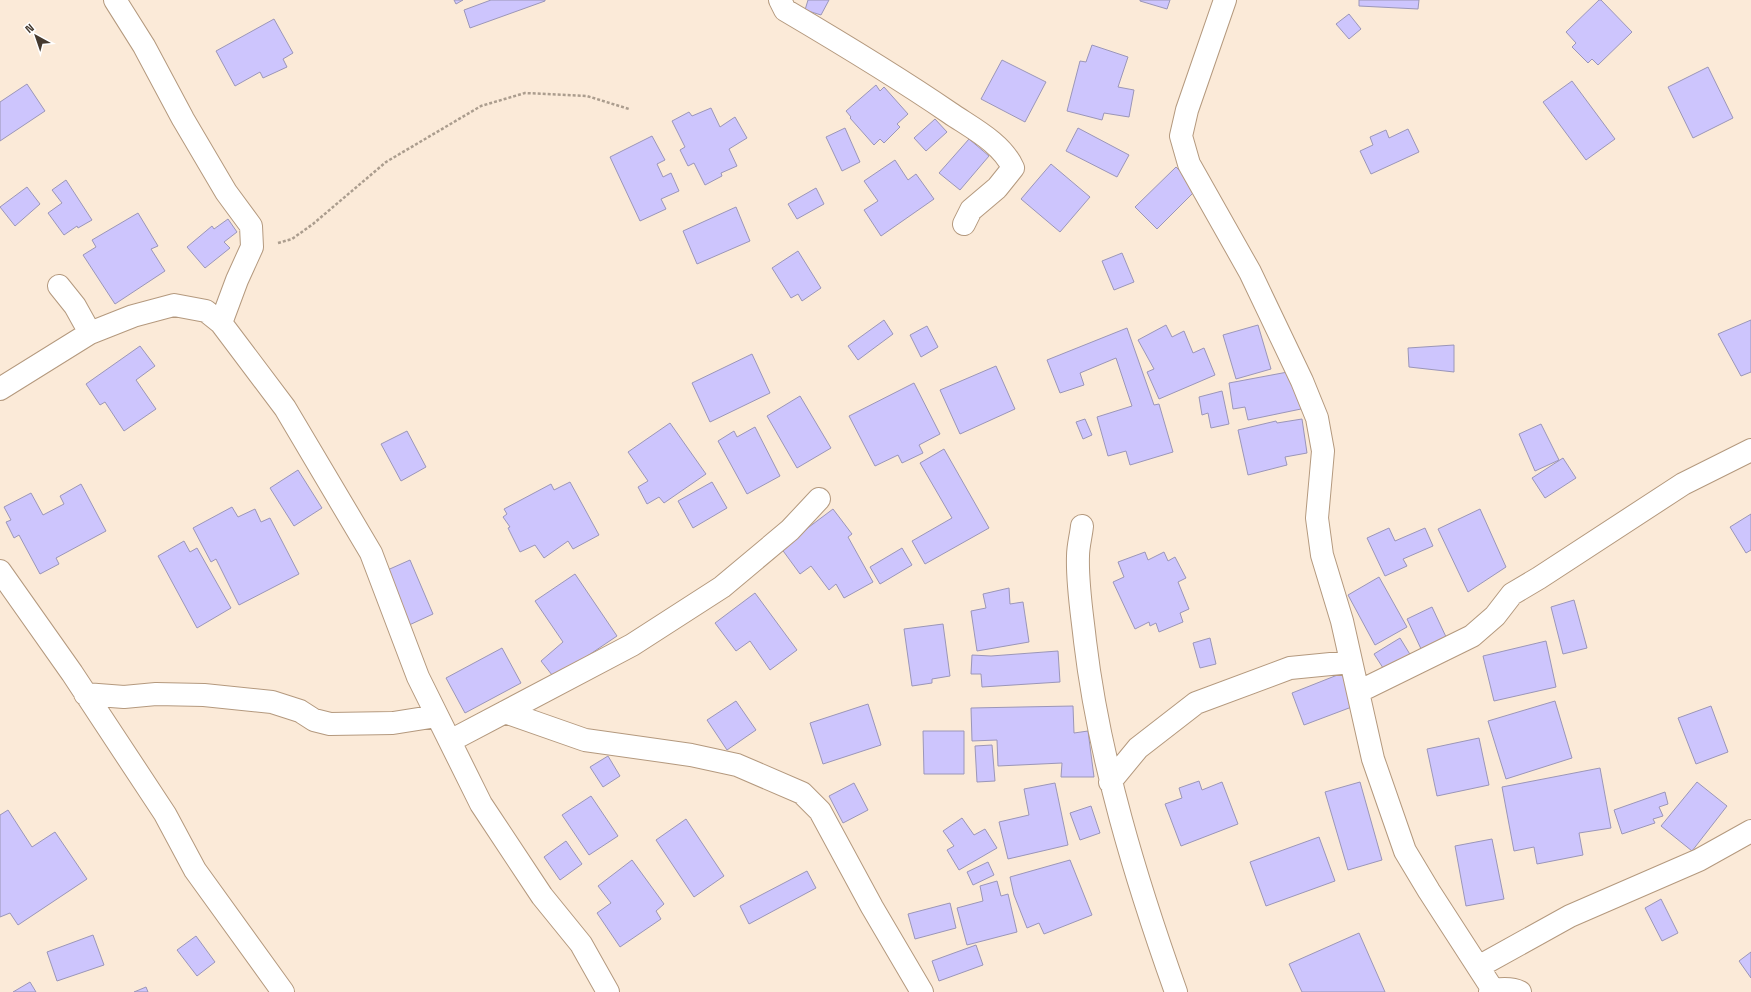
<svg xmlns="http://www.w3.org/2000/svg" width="1751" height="992" font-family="'Space Grotesk',sans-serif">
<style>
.building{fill:#cdc5fd;stroke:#9b96b8}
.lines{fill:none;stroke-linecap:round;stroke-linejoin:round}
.minor-casing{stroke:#b4997e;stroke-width:24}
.path{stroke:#ab9d8e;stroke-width:2.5;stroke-dasharray:3 2;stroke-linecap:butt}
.minor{stroke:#fff;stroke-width:22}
</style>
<rect width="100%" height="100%" fill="#fbead8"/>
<path class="building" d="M454 0H463L456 4Z
M491 0H545V1L470 28 464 10Z
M808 0H829L821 15 805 10Z
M1140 0H1170L1167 9 1140 1Z
M1359 0H1419L1418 9 1359 6Z
M1599 0H1601L1632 32 1598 65 1592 59 1588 63 1572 47 1576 43 1566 32Z
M1349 14 1361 29 1349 39 1336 24Z
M274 19 293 53 283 59 287 67 263 78 260 72 235 86 216 51Z
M1092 45 1128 57 1118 87 1134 90 1129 117 1104 113 1102 120 1067 111 1080 61 1086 62Z
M1002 60 1046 82 1025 122 981 99Z
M1708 67 1733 118 1693 138 1668 87Z
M1572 81 1615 139 1586 160 1543 102Z
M27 84 45 111 0 141V102Z
M876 85 880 91 884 87 908 114 897 124 900 127 884 143 880 139 874 145 850 118 851 117 846 111Z
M711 108 720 127 735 117 747 138 729 149 737 166 721 173 722 176 705 185 694 163 688 166 680 150 685 147 672 121 689 112 692 116Z
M935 119 947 132 926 151 914 138Z
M845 128 860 162 842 171 826 137Z
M1078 128 1129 155 1117 177 1066 151Z
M1408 129 1419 152 1371 174 1360 151 1373 145 1370 137 1386 130 1389 138Z
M652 136 665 160 657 164 663 177 671 173 679 191 661 199 666 209 640 221 610 157Z
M969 139 989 156 960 190 939 173Z
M895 160 908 180 916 174 934 199 881 236 864 210 878 201 864 181Z
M1051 164 1090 197 1060 232 1021 199Z
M1176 167 1198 188 1157 229 1135 207Z
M66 180 92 220 78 228 77 226 64 235 48 213 62 203 52 190Z
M27 187 40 204 15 226 0 207Z
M816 188 824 204 797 219 788 204Z
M736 207 750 241 697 264 683 231Z
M138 213 158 246 151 249 165 271 115 304 83 255 96 247 92 240Z
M228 219 237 232 224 242 230 248 205 268 187 247 212 226 214 229Z
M798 251 821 288 802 301 798 294 791 298 772 268Z
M1122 253 1134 282 1114 290 1102 261Z
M884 320 893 334 858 360 848 346Z
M1751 320V372L1741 376 1718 334Z
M1166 325 1172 337 1184 331 1193 353 1204 348 1215 375 1159 399 1147 372 1154 369 1138 340Z
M1258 325 1271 369 1236 379 1223 335Z
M927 326 938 347 921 357 910 335Z
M1127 328 1154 405 1159 404 1173 452 1130 465 1126 451 1108 456 1097 417 1132 406 1116 358 1080 373 1084 385 1060 393 1047 360Z
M1454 345V372L1409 367 1408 348Z
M140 346 155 366 136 380 156 409 124 431 105 402 100 405 86 384Z
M752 354 770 393 710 422 692 383Z
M996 366 1015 409 960 434 940 390Z
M1293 371 1301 409 1248 420 1245 407 1233 409 1229 383Z
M914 383 940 434 919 445 923 453 902 463 898 455 875 466 849 416Z
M1222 391 1229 424 1211 428 1208 413 1202 415 1199 397Z
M800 396 831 448 797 468 767 416Z
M1085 419 1092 435 1083 439 1076 422Z
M1302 419 1307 453 1285 457 1287 465 1248 475 1238 430 1276 421 1277 423Z
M670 423 706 474 664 503 659 497 647 504 638 487 648 481 628 452Z
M1541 424 1559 460 1535 471 1519 434Z
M755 427 780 476 747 494 718 441 734 431 737 437Z
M407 431 426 467 401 481 381 444Z
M944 449 989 528 925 564 912 541 952 518 920 463Z
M1563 458 1576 478 1545 498 1532 478Z
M298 470 322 508 294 526 270 488Z
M570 482 599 535 573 549 568 541 544 558 535 545 520 552 508 528 510 527 503 517 507 514 504 509 551 484 554 490Z
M712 482 727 508 693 528 678 501Z
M81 484 106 531 56 558 59 564 40 574 19 535 14 538 6 522 11 520 4 507 31 493 43 515 64 504 60 496Z
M232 507 238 517 255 509 261 522 270 518 299 574 239 605 216 559 211 562 193 528Z
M833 509 852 534 848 537 873 582 844 598 836 584 829 590 811 566 800 574 781 548Z
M1480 509 1506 567 1468 592 1438 529Z
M1751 514V550L1746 553 1730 527Z
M1389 528 1395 541 1425 528 1433 546 1403 559 1407 566 1385 576 1367 538Z
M184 541 190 552 197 548 231 608 197 628 158 556Z
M902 548 912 565 880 584 870 567Z
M1145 552 1148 560 1164 552 1168 561 1175 557 1186 578 1178 582 1189 609 1180 613 1183 622 1159 632 1156 623 1150 626 1149 622 1135 629 1113 582 1124 577 1118 562Z
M410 560 433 614 407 626 383 572Z
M575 574 617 636 577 663 556 680 541 661 563 642 535 601Z
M1379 577 1407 627 1375 645 1348 595Z
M1009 588 1010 604 1023 602 1029 642 977 651 971 611 986 608 983 594Z
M755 593 797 650 770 670 750 641 736 651 715 623Z
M1574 600 1587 648 1563 654 1551 607Z
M1432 607 1447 639 1422 651 1407 619Z
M943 624 950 676 932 679V683L912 686 904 629Z
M1210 638 1216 664 1200 668 1193 643Z
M1400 638 1411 656 1385 671 1374 654Z
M1546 641 1556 687 1494 701 1483 656Z
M502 648 521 683 465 713 446 678Z
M1058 651 1060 682 982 687 981 674H971L972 655 991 656Z
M1345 672 1357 705 1304 725 1292 693Z
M736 701 756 730 727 750 707 720Z
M1555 701 1572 758 1506 779 1488 721Z
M868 704 881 745 823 764 810 723Z
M1073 706 1074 733 1088 731 1094 777H1061L1062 763 998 766 997 740 972 741 971 708Z
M1711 706 1728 752 1696 764 1678 718Z
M923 731H964V774H924Z
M1479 738 1489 785 1437 796 1427 749Z
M992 745 995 781 977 782 975 746Z
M608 756 620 776 603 787 590 767Z
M1600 768 1611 828 1579 833 1583 855 1537 864 1534 847 1514 851 1502 787Z
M1199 781 1202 790 1222 782 1238 824 1181 846 1165 804 1182 798 1179 788Z
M1360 782 1382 860 1348 870 1325 792Z
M1697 782 1727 806 1692 851 1661 826Z
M854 783 868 810 843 823 829 796Z
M1055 783 1068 845 1008 859 999 822 1029 815 1024 789Z
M1665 792 1668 804 1659 807 1663 816 1653 819 1655 823 1622 834 1614 810Z
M591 796 618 836 589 855 562 815Z
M1091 806 1100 833 1080 840 1070 813Z
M8 810 32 847 55 832 87 879 18 925 10 913 0 917V815Z
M962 818 974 835 985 829 997 848 959 870 947 850 954 846 943 831Z
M686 819 724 876 694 897 656 840Z
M1319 837 1335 881 1266 906 1250 862Z
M1492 839 1504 899 1466 906 1455 846Z
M566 841 582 864 560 880 544 857Z
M632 860 664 904 656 911 661 919 620 947 597 913 611 903 598 886Z
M1070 860 1092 915 1044 934 1039 923 1027 928 1014 895 1010 877Z
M988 862 994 875 973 885 967 872Z
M807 871 816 888 749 924 740 906Z
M997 881 1001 896 1008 894 1017 932 967 945 957 908 983 901 980 886Z
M1661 899 1678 933 1662 941 1645 908Z
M950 903 956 928 915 939 908 914Z
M1359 933 1385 992H1302L1289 964Z
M93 935 104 965 57 981 47 952Z
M196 936 215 962 197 976 177 950Z
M976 945 983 965 939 981 932 961Z
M1751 952V978L1739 961Z
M30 982 36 992H13Z
M146 987 148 992H134Z"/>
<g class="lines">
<g class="minor-casing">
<path id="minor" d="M115 0 144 46 183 119 226 192 251 226 252 247 237 280 221 323
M780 0 785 10C841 43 896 76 950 113 972 128 1002 143 1013 168L997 188 971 210 964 224
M1225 0 1187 110 1181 136 1189 164 1250 272 1302 381 1317 418 1323 451 1317 518 1322 555 1342 621 1373 759 1405 851 1429 891 1493 990
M59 286 75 306 90 333
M0 389 90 333 133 316 174 305 206 311 221 323 285 408 371 553 418 677 481 804 542 896 581 944 608 992
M1082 526C1081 536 1078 546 1078 556 1077 584 1082 613 1085 641 1099 759 1136 880 1176 992
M0 571 72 673 165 814 195 870 283 992
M1358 692 1472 636 1495 616 1512 594 1539 578 1683 484 1751 450
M85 694 124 697 156 694 204 695 272 702 300 711 314 720 330 724 393 723 437 716
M505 712 585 740 691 755 737 765 802 793 820 811 872 907 922 992
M450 741 632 645 722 587 790 530 819 499
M1110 782 1138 748 1196 703 1290 668 1351 662
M1478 967 1570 916 1699 860 1751 831
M1490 992C1497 988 1512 988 1520 992"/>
</g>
<path class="path" d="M278 243 292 239 313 224 386 162 481 106 525 93 587 96 629 109"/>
<use href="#minor" class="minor"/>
</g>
<g transform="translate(36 36) rotate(320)" stroke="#ffffff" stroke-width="3" paint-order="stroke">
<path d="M0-3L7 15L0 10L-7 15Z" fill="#453a2f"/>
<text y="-6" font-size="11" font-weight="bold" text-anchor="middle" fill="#453a2f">N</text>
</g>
</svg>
